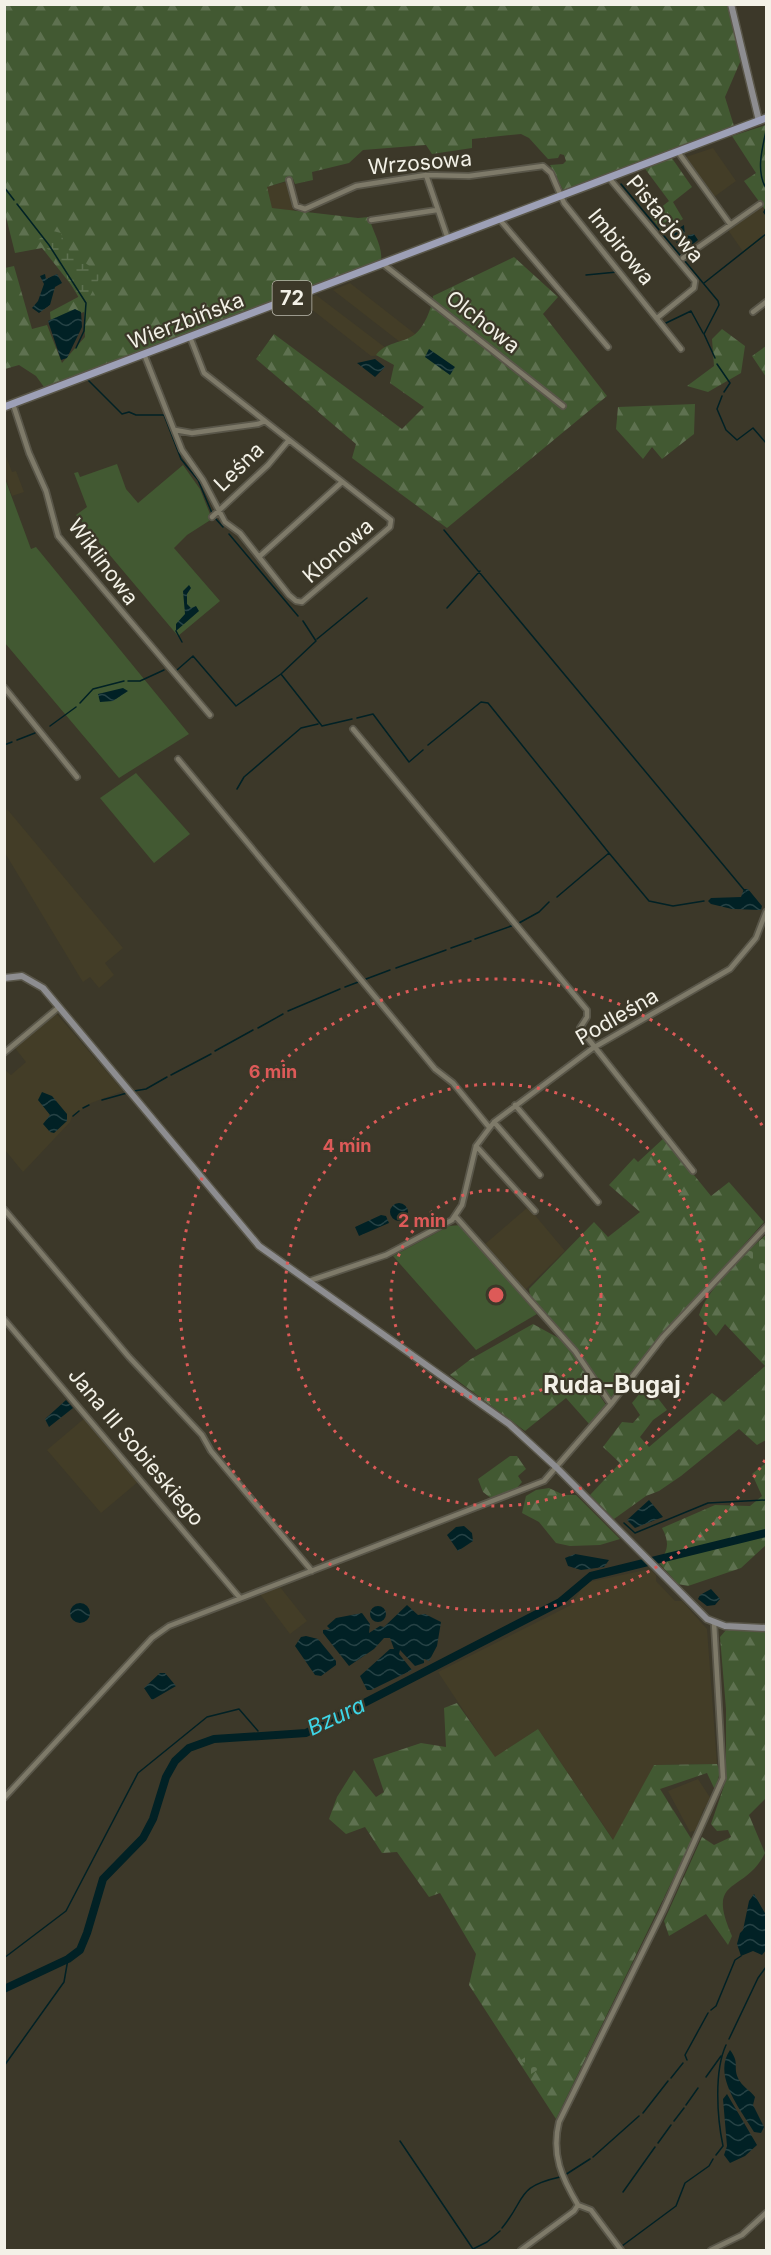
<svg xmlns="http://www.w3.org/2000/svg" width="771" height="2255" font-family="Inter,sans-serif">
<style>
.built{fill:#433d27}
.green{fill:#425932}
.forest{fill:url(#forest-firs)}
.wetland{fill:url(#wetland-marsh)}
.cemetery{fill:url(#cemetery-stones)}
.water{fill:url(#water-waves)}
.lines{fill:none;stroke-linecap:round;stroke-linejoin:round}
.stream{stroke:#012125;stroke-width:1.5}
.river{stroke:#012125;stroke-width:8}
.street-casing{stroke:#595649;stroke-width:8}
.secondary-casing{stroke:#595649;stroke-width:9}
.primary-casing{stroke:#595649;stroke-width:10}
.street{stroke:#7e7a69;stroke-width:4.5}
.secondary{stroke:#8d8d90;stroke-width:6}
.primary{stroke:#9da0b7;stroke-width:7}
.ring{fill:none;stroke:#dd5a58;stroke-width:3;stroke-dasharray:3 6}
.labels{text-anchor:middle;stroke-width:4.5;stroke-linejoin:round;paint-order:stroke}
.shield{fill:#3c3829;stroke:#bcbaae;stroke-width:1.5}
.shield-label{font-size:20px;font-weight:bold;fill:#f3f1e7}
.street-label{font-size:21px;fill:#f3f1e7;stroke:#3c3829}
.water-label{font-size:22px;font-style:italic;fill:#3ed6e7;stroke:#3c3829}
.quarter-label{font-size:24px;font-weight:bold;fill:#f3f1e7;stroke:#3c3829}
.centre{fill:#dd5a58;stroke:#3c3829;stroke-width:3}
.ring-label{font-size:18px;text-anchor:middle;font-weight:bold;fill:#dd5a58;stroke:#3c3829;stroke-width:4.5;stroke-linejoin:round;paint-order:stroke}
</style>
<defs>
<pattern id="forest-firs" width="22" height="20" patternUnits="userSpaceOnUse" patternTransform="scale(1.5)"><rect width="22" height="20" fill="#425932"/><path d="M5 1l3.5 6h-7zM16 11l3.5 6h-7z" fill="#5e7150"/></pattern>
<pattern id="wetland-marsh" width="20" height="14" patternUnits="userSpaceOnUse" patternTransform="scale(1.5)"><rect width="20" height="14" fill="#425932"/><path d="M1 5h8M5 5V1M11 12h8M15 12V8" fill="none" stroke="#5e7150"/></pattern>
<pattern id="cemetery-stones" width="16" height="16" patternUnits="userSpaceOnUse" patternTransform="scale(1.5)"><rect width="16" height="16" fill="#425932"/><path d="M2 7V4a2 2 0 0 1 4 0v3zM10 15v-3a2 2 0 0 1 4 0v3z" fill="#5e7150"/></pattern>
<pattern id="water-waves" width="16" height="10" patternUnits="userSpaceOnUse" patternTransform="scale(1.5)"><rect width="16" height="10" fill="#012125"/><path d="M0 5q4-4 8 0t8 0" fill="none" stroke="#264245"/></pattern>
</defs>
<rect width="100%" height="100%" fill="#3c3829"/>
<path class="built" d="M713 148 736 181 714 197 686 157Z
M286 182 294 211 272 208 267 193 266 187Z
M762 206 766 213V236L744 253 728 230Z
M350 283 428 344 418 356 333 290Z
M316 295 395 355 371 356 301 301Z
M4 451 12 472 16 471 24 492 12 496 5 476Z
M7 809 123 948 105 963 114 975 99 988 90 977 83 982 81 979 5 853V812Z
M56 1013 123 1091 91 1103 72 1116 70 1122 23 1172 5 1150 4 1069 11 1075 26 1062 15 1048Z
M528 1207 565 1251 525 1290 518 1286 484 1245Z
M86 1417 139 1481 101 1513 47 1450Z
M650 1569 656 1575V1581L675 1601H682L707 1629 717 1764 654 1765 614 1841 538 1729 495 1758 438 1672 571 1605 584 1585 589 1582Z
M280 1587 307 1621 290 1634 260 1594Z
M698 1779 711 1799 703 1810 696 1830 690 1832 668 1791Z"/>
<path class="green" d="M117 464 126 489 138 503 183 465 200 489 212 519 187 535 174 548 220 601 178 636 76 515 87 507 74 473 78 472 80 477Z
M4 476 31 549 36 547 189 734 119 778 5 643Z
M136 773 190 834 154 863 100 798Z
M460 1225 537 1314 476 1350 393 1256 449 1226Z"/>
<path class="forest" d="M5 5H727L741 60 725 97 734 126 667 151 692 187 673 202 683 219 663 232 650 216 669 201 640 162 563 190 550 165 563 164 566 161 564 155 560 154 558 158 548 159 529 138 521 134 472 139V148L432 154 426 145 363 150 349 163 312 172 313 180 295 184 293 179 267 187 272 208 358 218 369 217C372 230 383 247 381 260L44 387 36 376 19 365 5 369V268L14 266 32 329 47 325 62 363 85 337 84 312 51 323 50 312 80 296 42 248 15 253 5 213Z
M766 125V211L744 181 756 173 732 136Z
M514 257 558 297 543 314 607 396 447 528 352 458 356 444 256 359 274 334 402 429 424 407 390 383 394 365 376 355C387 341 401 344 414 335 424 328 432 308 433 296Z
M722 329 745 346 741 373 708 392 687 386 714 366 712 339Z
M766 346V377L752 356Z
M695 404 694 434 662 459 652 447 643 459 616 429 618 407Z
M664 1138 711 1196 729 1182 764 1222 635 1367 610 1399 577 1348 530 1295 529 1289 594 1222 608 1237 640 1212 609 1185 634 1158 638 1162Z
M766 1235V1440L757 1445 739 1429 681 1476 659 1491 646 1496 614 1519 590 1495 620 1463 603 1447 622 1422 633 1423 640 1415 632 1403 640 1393 657 1397 667 1410 653 1420 640 1437 649 1447 712 1393 724 1402 765 1366 725 1324 716 1336 699 1315C707 1289 745 1253 766 1235Z
M533 1324 564 1341 606 1405 590 1425 566 1398 525 1431 450 1375 471 1359Z
M510 1456H517L526 1469 518 1476 522 1482 516 1489 492 1499 483 1492 478 1479Z
M766 1463V1545L741 1568 688 1586 678 1584 659 1563C668 1550 670 1543 662 1528L715 1505 750 1506 762 1496 752 1474Z
M549 1488 564 1495H576L620 1539 600 1545 570 1546 556 1543 539 1522 522 1513 526 1496 536 1490Z
M726 1630H766V1798L749 1815 765 1853C744 1895 705 1875 732 1936L728 1945 706 1914 669 1936 664 1921 702 1837 714 1845 731 1837 728 1830 717 1831 711 1824 726 1780V1709L720 1637Z
M457 1703 495 1757 538 1729 613 1840 654 1765 717 1764 720 1772 715 1790 707 1773 660 1789 692 1840 556 2119 469 1985 476 1954 440 1893 429 1897 397 1852 382 1853 365 1827 346 1834 329 1819 337 1797 354 1770 376 1797 384 1792 373 1759 421 1743 446 1747 444 1708Z"/>
<path class="wetland" d="M49 230 61 233 66 248 101 275 88 300 82 303 53 254 38 240Z"/>
<path class="cemetery" d="M766 1235V1276L746 1253Z
M533 2052 542 2067 531 2074 521 2060Z"/>
<path class="water" d="M684 225 685 236 694 234 698 240 684 251 669 234Z
M45 274 46 279 57 274 62 283 55 287 50 305 39 313 32 308 38 301 44 284 40 276Z
M75 309 81 312 82 327 67 358 61 360 48 321Z
M429 349 455 367 450 375 425 357Z
M375 359 385 367 375 377 357 363Z
M189 585 191 588 187 594V604L191 608 196 606 199 611 176 631V624L185 614 183 591Z
M123 688 128 691 113 701 100 702 98 694Z
M744 889H748L762 906 761 910 732 909 711 904 708 901 711 898 741 897Z
M42 1092 52 1096 67 1114V1121L54 1133 50 1132 43 1124 50 1115 38 1100Z
M390 1212a9 9 0 1 1 18 0a9 9 0 1 1-18 0Z
M381 1215 386 1216 389 1223 359 1236 355 1227Z
M66 1400 73 1408 49 1427 45 1419Z
M649 1500 663 1517 635 1528 627 1520Z
M464 1526 472 1533 473 1541 458 1551 447 1535 456 1527Z
M575 1554 609 1560 604 1567 581 1570 568 1566 565 1558Z
M711 1589 720 1599 715 1605 707 1606 698 1599 700 1595Z
M70 1613a10 10 0 1 1 20 0a10 10 0 1 1-20 0Z
M407 1605 418 1615 425 1614 441 1622 437 1646 429 1661 424 1659V1663L415 1666 400 1650 399 1654 412 1670 371 1690H367L360 1676 390 1649H394L390 1638H384L374 1649 349 1666 323 1633V1630L330 1629 327 1626 336 1618 362 1613 370 1624 369 1633 380 1626 384 1627Z
M370 1614a8 8 0 1 1 16 0a8 8 0 1 1-16 0Z
M306 1636 318 1639 336 1661V1665L321 1676 315 1675 295 1646 301 1637Z
M160 1673H165L176 1686 152 1700 144 1688Z
M754 1894 766 1915V1950L762 1955 753 1951 741 1956 737 1944 740 1933 743 1930 749 1901Z
M730 2050C740 2063 733 2066 738 2078 742 2087 750 2090 755 2097L753 2105 764 2127 761 2133 754 2132C741 2110 712 2076 730 2050Z
M727 2094 757 2145 745 2156 730 2163 724 2155 727 2146 723 2099Z"/>
<g class="lines">
<path class="stream" d="M766 131C762 149 756 172 766 188
M621 184 718 301 719 305 704 334 715 358
M4 187 14 200
M17 204 49 245 86 303 84 331 76 348
M766 208 764 212 766 215
M586 275 617 272
M704 283 766 234
M666 323 691 311 703 333
M717 364 730 383 724 392
M88 380 122 414 129 412 136 415H164L181 459 198 480 212 513
M722 396 717 409 726 430 737 440 753 428 766 443
M215 518 223 527
M444 530 745 891
M229 534 298 616
M447 608 480 571
M303 621 316 641 281 674 322 726 352 719
M176 631 182 642
M317 639 367 598
M177 670 193 656 236 706 281 674
M128 681H140L164 670
M80 703 93 689 124 681
M357 718 373 714 409 762 423 750
M50 726 76 707
M17 740 35 733
M4 745 12 742
M428 745 481 702 488 703 609 853
M237 789 244 777 301 728 318 724
M557 897 609 853 649 901 673 906 704 901
M519 923 539 912 549 902
M475 939 514 925
M451 948 471 941
M396 968 446 950
M366 979 390 970
M345 987 361 981
M288 1011 340 989
M258 1028 283 1014
M215 1051 253 1030
M171 1075 211 1054
M134 1091 146 1089 167 1077
M102 1100 127 1093
M83 1108 89 1105
M73 1116 79 1111
M624 1523 635 1533 708 1503 766 1500
M4 1958 66 1911 138 1773 207 1717 239 1709 258 1731
M711 2010 716 2006 735 1960 741 1956
M729 2039 758 1978 766 1967
M687 2060 685 2055 708 2013
M4 2066 64 1982 68 1959
M706 2077 721 2056
M671 2078 683 2063
M686 2105 698 2088
M643 2113 668 2081
M674 2121 684 2108
M400 2141 473 2249 487 2242 500 2231
M658 2143 671 2125
M716 2155 723 2146C717 2117 714 2071 726 2045
M593 2157 639 2116
M565 2175 590 2159
M623 2192 655 2147
M502 2228C527 2198 515 2187 560 2177
M622 2246 676 2206 685 2183 709 2166 713 2159
M617 2250H618"/>
<path class="river" d="M4 1989 68 1959 80 1950 87 1933 103 1879 143 1838 153 1819 166 1777 175 1761 189 1748 214 1739 306 1733 560 1602 591 1576 766 1533"/>
<g class="street-casing">
<path id="street" d="M678 152 730 224
M426 175 448 239
M609 178 695 281 694 288 657 318
M289 180 296 206 305 209 356 186 426 175 469 176 543 166 551 173 564 203 681 349
M371 220 437 210
M500 220 608 347
M683 258 760 204
M383 264 563 406
M753 312 766 302
M144 354 182 450 203 480 225 522 240 533 289 595 296 601 302 602 390 527 391 520 204 373 190 337
M13 404 29 453 46 491 58 536 210 715
M175 430 192 433 258 424 265 421
M212 517 268 465 289 440
M260 556 342 482
M4 687 77 777
M353 729 587 1010V1017L580 1028 582 1031 693 1171
M178 759 435 1069 453 1083 489 1127
M4 1053 59 1007
M515 1105 598 1202
M494 1122 540 1175
M476 1146 535 1211
M4 1209 129 1357 202 1435 211 1451 312 1571
M456 1217 575 1351 611 1404
M309 1281 386 1255 452 1220 462 1205 476 1146 494 1122 593 1048 730 969 756 938 766 912
M4 1319 240 1598
M4 1798 152 1638 169 1626 544 1481 611 1404 663 1337 766 1227
M578 2205C562 2178 551 2155 559 2122L663 1911 723 1778 714 1623
M578 2205 591 2210 621 2250
M521 2250 574 2211 578 2205
M711 2250 742 2235 766 2213"/>
</g>
<g class="secondary-casing">
<path id="secondary" d="M731 4 759 121
M4 978 22 976 43 988 259 1246 509 1424 557 1468 707 1619 725 1626 766 1628"/>
</g>
<g class="primary-casing">
<path id="primary" d="M4 407 766 118"/>
</g>
<use href="#street" class="street"/>
<use href="#secondary" class="secondary"/>
<use href="#primary" class="primary"/>
</g>
<g class="ring">
<circle cx="496" cy="1295" r="105"/>
<circle cx="496" cy="1295" r="211"/>
<path d="M765 1460A316 316 0 1 1 765 1130"/>
</g>
<g class="labels">
<rect class="shield" x="272.5" y="281" width="39" height="34" rx="4.5"/>
<g class="shield-label">
<text x="292" y="305">72</text>
</g>
<g class="street-label">
<text transform="translate(420 163) rotate(-5)" y="7">Wrzosowa</text>
<text transform="translate(665 219) rotate(50)" y="7">Pistacjowa</text>
<text transform="translate(621 247) rotate(51)" y="7">Imbirowa</text>
<text transform="translate(186 321) rotate(-21)" y="7">Wierzbińska</text>
<text transform="translate(483 322) rotate(38)" y="7">Olchowa</text>
<text transform="translate(239 467) rotate(-44)" y="7">Leśna</text>
<text transform="translate(338 551) rotate(-41)" y="7">Klonowa</text>
<text transform="translate(103 562) rotate(53)" y="7">Wiklinowa</text>
<text transform="translate(617 1017) rotate(-30)" y="7">Podleśna</text>
<text transform="translate(136 1447) rotate(50)" y="7">Jana III Sobieskiego</text>
</g>
<g class="water-label">
<text transform="translate(336 1716) rotate(-25)" y="8">Bzura</text>
</g>
<g class="quarter-label">
<text x="612" y="1393">Ruda-Bugaj</text>
</g>
</g>
<circle cx="496" cy="1295" r="9" class="centre"/>
<g class="ring-label">
<text x="273" y="1078">6 min</text>
<text x="347" y="1152">4 min</text>
<text x="422" y="1227">2 min</text>
</g>
<rect width="771" height="2255" fill="none" stroke="#f3f1e7" stroke-width="12"/>
</svg>
